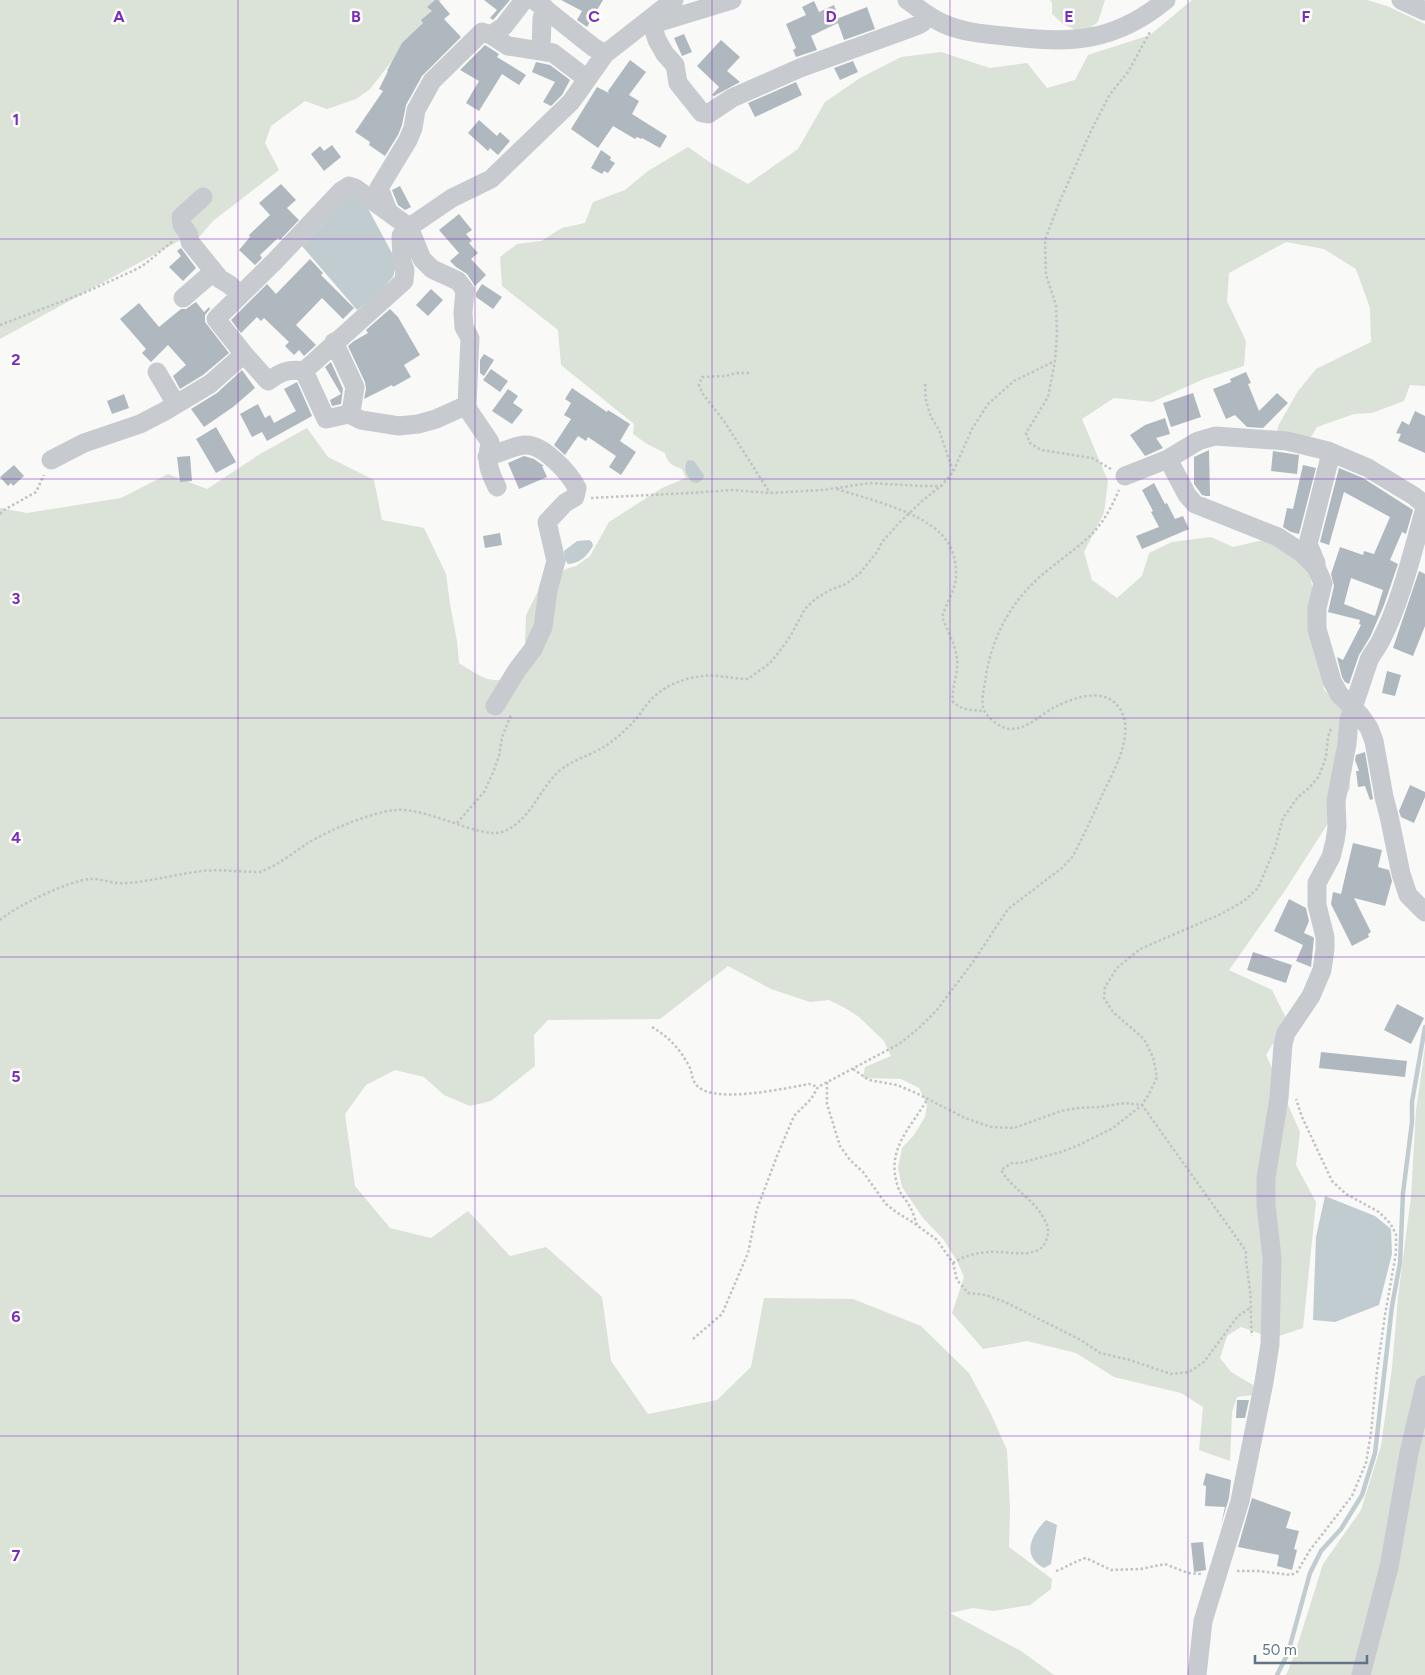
<svg xmlns="http://www.w3.org/2000/svg" width="1425" height="1675" font-family="Figtree,sans-serif">
<style>
.green{fill:#dbe2d7}
.water{fill:#c1ccd1}
.lines{fill:none;stroke-linecap:round;stroke-linejoin:round}
.stream{stroke:#c1ccd1;stroke-width:4.5}
.building{fill:#afb8be;fill-rule:evenodd}
.path{stroke:#c0c3c5;stroke-width:2.5;stroke-dasharray:2.5 2.5;stroke-linecap:butt}
.minor{stroke:#c7cbcf;stroke-width:19}
.grid{fill:none;stroke:#7b2cbf;stroke-width:1;stroke-opacity:0.55}
.grid-label{font-size:16px;text-anchor:middle;font-weight:bold;fill:#7b2cbf;stroke:#fff;stroke-width:5;stroke-linejoin:round;paint-order:stroke}
</style>
<rect width="100%" height="100%" fill="#f9f9f7"/>
<path class="green" d="M0 0H441L369 90 356 99 327 109 305 101 271 126 265 143 279 170 213 221 194 243 186 237 0 339Z
M1050 0H1105L1098 22 1082 33 1063 24 1052 14V3Z
M1192 0H1367L1387 6 1425 24V386L1410 385 1404 401 1372 413 1354 414 1317 427 1311 437 1300 438 1277 434 1278 426 1298 391 1316 369 1371 342 1370 308 1356 269 1324 249 1286 242 1229 273 1227 301 1246 341 1244 366 1204 379 1152 402 1114 398 1082 419 1108 481 1104 513 1084 552 1092 580 1117 598 1142 576 1149 553 1172 542 1211 537 1233 547 1263 540 1307 556 1314 598 1324 690 1351 714 1350 789 1286 889 1229 970 1272 990 1287 1020 1266 1055 1300 1132 1296 1165 1316 1202 1303 1328 1273 1338 1241 1327 1227 1336 1220 1358 1231 1372 1253 1385V1395L1237 1397 1232 1412 1230 1461 1199 1450 1203 1407 1181 1393 1114 1377 1076 1353 1027 1341 983 1349 952 1313 964 1277 956 1259 943 1239 923 1218 902 1187 898 1168 902 1148 914 1135 925 1117 927 1104 919 1088 901 1079 863 1078 865 1067 891 1056 884 1041 859 1017 845 1008 829 1000 810 1002 771 989 728 966 660 1019 548 1020 534 1035 535 1066 491 1101 470 1106 444 1095 424 1077 395 1070 366 1085 345 1114 355 1186 390 1228 431 1238 468 1211 510 1256 546 1247 602 1297 611 1361 648 1414 717 1400 751 1367 764 1298 853 1299 921 1326 969 1373 991 1414 1007 1450 1010 1509 1009 1547 1052 1579 1051 1589 1030 1605 993 1611 973 1608 950 1613 1021 1651 1054 1675H0V508L27 513 121 498 168 474 207 489 260 454 307 428 328 457 374 480 382 520 424 528 446 574 450 604 457 641 459 663C488 681 489 684 524 676L526 615 538 591 566 569 576 566 590 556 609 522 662 488 686 478 682 469C673 466 667 463 665 453L647 444 633 434 634 424 561 365 558 330 502 286 500 257 517 244 541 241 562 228 585 223 593 202 625 190 648 171 688 147 711 163 748 184 798 149 825 102 860 78 901 57 941 52 990 68 1027 63 1047 88 1075 80 1088 55 1150 35Z
M1425 1047V1675H1286L1294 1656 1323 1564 1361 1510 1381 1446 1392 1368 1398 1297 1411 1197 1416 1110Z"/>
<path class="water" d="M353 195 365 203 393 255 395 270 393 277 376 295 357 310 302 246 348 197Z
M688 460 694 461 704 475 703 479 698 483 692 482C687 476 682 468 688 460Z
M589 540 592 542 593 546C588 555 579 564 568 564L565 560 564 551 577 541Z
M1325 1196 1375 1216 1391 1229 1392 1254 1379 1305 1335 1322 1313 1320 1316 1237Z
M1046 1520 1057 1525 1051 1564 1044 1568C1021 1556 1031 1535 1046 1520Z"/>
<g class="lines">
<path class="stream" d="M1277 1675 1288 1653 1310 1573 1321 1551 1341 1529 1362 1495 1375 1453 1392 1306 1400 1263 1403 1193 1412 1122V1102L1425 1027"/>
</g>
<path class="building" d="M435 0H438L450 14 444 19 461 37 422 76 406 105 402 125 398 135 385 156 369 145 370 142 355 132 383 91 379 89 388 71H387L402 43 423 23 421 20 432 11 427 7Z
M484 0H510L493 20 490 18 497 10Z
M561 0H603L587 27 577 20 582 11Z
M814 1 819 12 834 5 839 18 867 7 875 29 844 40 838 23 811 36 817 50 796 57 793 50 796 48 786 24 806 15 802 7Z
M684 34 692 52 682 56 674 38Z
M721 40 740 57 727 71 740 82 714 96 712 95 719 87 697 66Z
M485 45 499 54 497 57 526 75 519 85 502 74 479 111 466 103 479 81 460 70Z
M630 60 646 72 629 95 639 101 632 114 667 136 660 148 642 138 641 139 637 137 635 139 613 126 598 148 571 129 597 87 609 93 608 91Z
M853 61 858 72 840 80 834 68Z
M536 62 550 65 570 80 562 95 551 106 543 102 555 82 532 72Z
M796 82 802 95 755 117 748 103Z
M479 120 497 136 500 132 510 141 498 155 490 148 488 151 468 133Z
M332 145 341 157 324 171 311 154 320 146 324 151Z
M601 150 611 157 610 160 615 163 608 173 604 171 602 174 591 168Z
M281 184 296 200 287 208 299 220 280 240 278 238 260 255 262 258 255 265 239 250 250 237 249 235 270 215 259 203Z
M400 186 411 207 405 210 398 205 392 190Z
M459 214 472 230 466 234 472 241 469 243 478 253 471 259 486 275 475 286 467 274 456 267 450 261 459 253 439 230Z
M181 248 196 268 183 281 169 267 181 256 177 251Z
M310 259 323 273 321 275 354 308 343 319 322 298 296 325 316 345 304 356 299 350 294 355 285 346 289 342 264 318 261 321 257 317 241 333 231 320 267 284 276 294Z
M482 284 502 297 493 309 476 297V293Z
M431 289 443 300 428 316 416 305Z
M196 302 204 312 209 307 210 309 205 315V322L229 353 203 375 180 389 173 376 186 365 168 345 151 362 142 353 146 349 120 319 139 303 159 327 181 309H186Z
M390 309 398 317 420 355 404 365 411 377 393 387 392 385 364 399 366 389 365 382 348 346 354 341 368 333 366 330Z
M484 354 494 360 484 376 480 373V360Z
M331 362 343 389 341 404 332 406 330 400 341 394 325 367Z
M491 369 508 381 500 392 483 380Z
M242 370 255 388 233 407 204 427 191 409 217 393Z
M1246 372 1251 383 1248 384 1259 411 1277 393 1288 403 1263 428 1247 427 1235 415 1226 419 1213 389 1231 382 1230 379Z
M297 382 312 416 267 441 262 432 252 437 240 414 258 404 265 418 270 415 274 423 296 411 284 389Z
M572 388 607 412 608 410 630 424 620 441 636 452 621 475 609 467 616 456 588 437 586 441 578 436 565 455 554 445 571 419 564 415 571 403 565 399Z
M508 389 518 396 513 403 523 410 512 424 492 411Z
M1193 393 1201 417 1171 427 1163 403Z
M124 394 129 408 112 414 107 401Z
M1415 411 1425 416V453L1398 441 1401 434 1396 433 1402 421 1409 425Z
M1165 418 1170 434 1156 438 1163 448 1145 456 1130 435 1145 425Z
M216 427 236 462 216 473 196 439Z
M1209 450 1210 496H1206L1202 495 1194 484V457Z
M1273 451 1299 455 1297 474 1271 471Z
M190 456 192 481 180 482 177 457Z
M524 456 534 459 544 466H542L547 477 519 489 508 463Z
M14 465 24 476 13 486 11 483 8 486 0 477Z
M1303 465 1316 468 1299 534 1291 532 1283 527 1287 508 1293 509Z
M1339 468 1363 478 1413 510 1406 534 1402 532 1390 560 1398 564 1384 605 1370 637 1359 655 1349 684 1345 682 1342 677 1337 657 1343 660 1361 625 1359 624 1360 620 1328 612 1334 586 1331 574 1340 547 1363 555 1364 551 1374 554 1390 517 1344 492 1329 545 1320 542ZM1351 578 1383 590 1375 616 1344 604Z
M1154 483 1165 504 1167 503 1175 519 1183 516 1189 529 1142 549 1136 536 1159 527 1151 512 1153 511 1142 490Z
M500 533 502 545 485 548 483 536Z
M1419 571 1425 574V626L1413 656 1393 648Z
M1387 671 1401 675 1395 696 1382 693Z
M1365 752 1373 799 1370 800 1365 786 1358 787 1356 771H1359L1355 760 1356 755Z
M1410 785 1425 792V797L1414 823 1401 817 1399 811Z
M1353 843 1382 850 1378 867 1389 870 1392 881 1385 906 1354 898 1371 932 1368 934 1369 937 1352 946 1331 904 1333 892 1341 894Z
M1289 899 1306 908 1309 921 1304 933 1313 937 1314 938 1311 967 1296 961 1303 945 1274 931Z
M1253 952 1292 965 1286 983 1247 970Z
M1397 1004 1424 1018 1411 1044 1384 1030Z
M1321 1052 1407 1061 1405 1077 1319 1068Z
M1237 1400H1249L1245 1418H1236Z
M1206 1473 1231 1480 1229 1498 1221 1525 1225 1507 1205 1506 1206 1486 1203 1485Z
M1252 1498 1291 1512 1286 1528 1299 1531 1294 1549 1297 1550 1292 1570 1277 1566 1279 1555 1238 1547Z
M1203 1542 1206 1570 1194 1572 1191 1543Z"/>
<g class="lines">
<path class="path" d="M0 325 84 293 137 269 145 264 173 241
M749 373H737L725 376 702 377 699 385 702 393 724 421 770 493
M925 384 926 401 931 417 939 430 953 471
M1111 469 1092 458 1041 450 1030 443 1026 433 1048 397 1055 361 1057 333 1056 305 1046 275 1045 240 1059 203 1091 131 1110 94 1128 72 1150 32
M837 489C867 499 920 511 942 535 953 546 957 563 956 578 955 589 947 603 943 614V619C948 632 955 644 957 658 959 673 951 687 953 702 963 711 972 710 984 711
M591 498 690 493 732 490 770 493 823 490 870 483 921 486H942
M0 514 4 510 36 492 44 475
M457 823 484 792 492 775 499 756 502 737 511 715
M0 920C16 906 68 881 90 879 102 878 115 885 127 883 153 881 177 874 202 871 221 869 240 872 260 872 277 866 293 853 308 843 329 830 372 812 396 810 426 807 481 839 502 832 528 823 538 793 555 775 568 761 589 756 604 747 615 740 627 729 636 719 642 712 647 702 655 696 668 684 685 678 703 676 717 674 733 679 748 679L770 663 782 648 791 635 805 609 815 599 830 590 846 584 860 573 877 552 882 542 899 523 922 501 942 485 953 472 972 429 988 404 1014 381 1055 361
M652 1027C669 1037 681 1050 690 1068 692 1073 692 1079 695 1083 708 1106 786 1088 809 1084L818 1087
M853 1069 869 1080 897 1085 916 1093 965 1118 991 1127 1014 1128 1061 1111 1078 1108 1100 1107 1125 1103 1142 1105 1246 1251C1245 1263 1248 1272 1249 1283 1252 1301 1250 1318 1252 1336
M827 1082V1104L840 1146 850 1160 863 1172 886 1204 896 1212 914 1223 937 1240 953 1263 957 1280 968 1293 986 1295 1005 1302 1081 1340 1100 1353 1130 1360 1171 1374 1189 1372 1204 1362 1238 1316 1250 1308
M917 1225C915 1219 913 1212 910 1207 906 1199 901 1196 898 1187 885 1149 911 1128 928 1098
M953 1263C965 1255 982 1251 997 1252 1012 1252 1039 1259 1046 1241 1049 1233 1049 1227 1044 1219 1034 1199 1012 1189 1001 1170L1012 1163H1020L1061 1152 1079 1145 1113 1128 1142 1105 1149 1094 1157 1077 1153 1057 1144 1039 1113 1012 1104 998 1105 987 1117 968 1140 949 1221 914 1244 901 1258 888 1275 848 1283 818 1298 797 1310 787 1319 776 1326 757 1328 737 1331 729
M693 1339 722 1314 748 1253 757 1209 777 1156 794 1116 811 1099 818 1087 899 1044 919 1028 936 1011 973 962 1008 909 1062 868 1073 856C1084 835 1094 813 1104 791 1115 769 1135 732 1120 709 1105 686 1075 697 1055 707 1041 714 1028 729 1011 729 1002 729 988 719 984 710 980 700 985 686 986 676 990 647 1004 616 1023 594 1042 571 1070 555 1091 535 1104 522 1112 506 1119 490
M1056 1571C1067 1567 1075 1561 1086 1558L1111 1570 1141 1569 1165 1564 1188 1573 1202 1574
M1237 1571H1258L1291 1575 1297 1572 1310 1550 1352 1496 1366 1463 1371 1433 1377 1371 1385 1315 1396 1253V1234L1390 1223 1379 1212 1346 1194 1332 1181 1302 1117 1296 1099"/>
<path class="minor" d="M534 0 593 47 605 54
M907 0C918 8 929 17 942 23 961 32 984 34 1005 36 1070 44 1114 43 1166 0
M1401 0 1425 11
M652 24 657 40 665 54 675 65 678 83 702 113 708 114 732 98 800 68 916 26 922 23 928 15
M650 25 732 0
M491 35 508 46 553 53 587 79
M541 51 542 18 545 8
M203 197 181 217 182 225 189 235 190 242 220 279 230 285 240 295
M388 211 379 188 408 140 413 128 416 110 432 81 482 32 491 35 504 26 524 0
M183 298 213 272
M334 342 355 387 352 406 349 414
M244 354 216 319 275 261 341 191 349 186 355 188 409 227 422 259 432 269 458 281 465 290 463 313 464 327 470 338 467 405 469 411 490 442C486 462 488 469 497 487
M304 371 326 419 349 414 361 420 399 426 418 424 436 419 467 405
M157 372 176 404
M487 457C498 454 513 446 524 445 543 443 570 474 577 488L575 497 565 503 547 522 556 561 548 590 543 627 533 649 517 670 495 706
M1168 459 1187 495 1195 504 1278 537 1302 553 1316 567 1323 583 1317 608V629L1332 681 1339 694 1360 715 1369 728 1374 741 1384 797 1389 816 1401 874 1408 895 1425 912
M51 460 84 443 140 424 165 411 210 384 244 354 268 381C280 373 288 368 304 371L404 281 405 270 402 262 401 236 405 230 452 198 491 179 571 102 605 54 674 0
M1125 476 1168 459 1198 441 1215 436 1287 441 1328 451 1368 468 1414 496 1425 505
M1316 563 1308 544 1331 453
M1197 1675 1203 1621 1240 1501 1264 1382 1270 1344 1272 1258 1266 1205V1178L1279 1098 1283 1044 1286 1033 1311 996 1322 970 1325 949V937L1317 905V883L1331 857 1335 841 1337 827 1336 801 1347 744 1349 720 1369 660C1372 653 1378 647 1381 640 1401 602 1413 550 1425 508
M1361 1675 1389 1567 1409 1453 1425 1385"/>
</g>
<path class="grid" d="M238 0V1675M475 0V1675M712 0V1675M950 0V1675M1188 0V1675M0 239H1425M0 479H1425M0 718H1425M0 957H1425M0 1196H1425M0 1436H1425"/>
<g class="grid-label">
<text x="119" y="22">A</text>
<text x="356" y="22">B</text>
<text x="594" y="22">C</text>
<text x="831" y="22">D</text>
<text x="1069" y="22">E</text>
<text x="1306" y="22">F</text>
<text x="16" y="125">1</text>
<text x="16" y="365">2</text>
<text x="16" y="604">3</text>
<text x="16" y="843">4</text>
<text x="16" y="1082">5</text>
<text x="16" y="1322">6</text>
<text x="16" y="1561">7</text>
</g>
<path d="M1255 1655v8h112v-8" fill="none" stroke="#627484" stroke-width="2.5"/>
<text x="1262" y="1655" font-size="15" fill="#627484" stroke="#ffffff" stroke-width="4" paint-order="stroke">50 m</text>
</svg>
